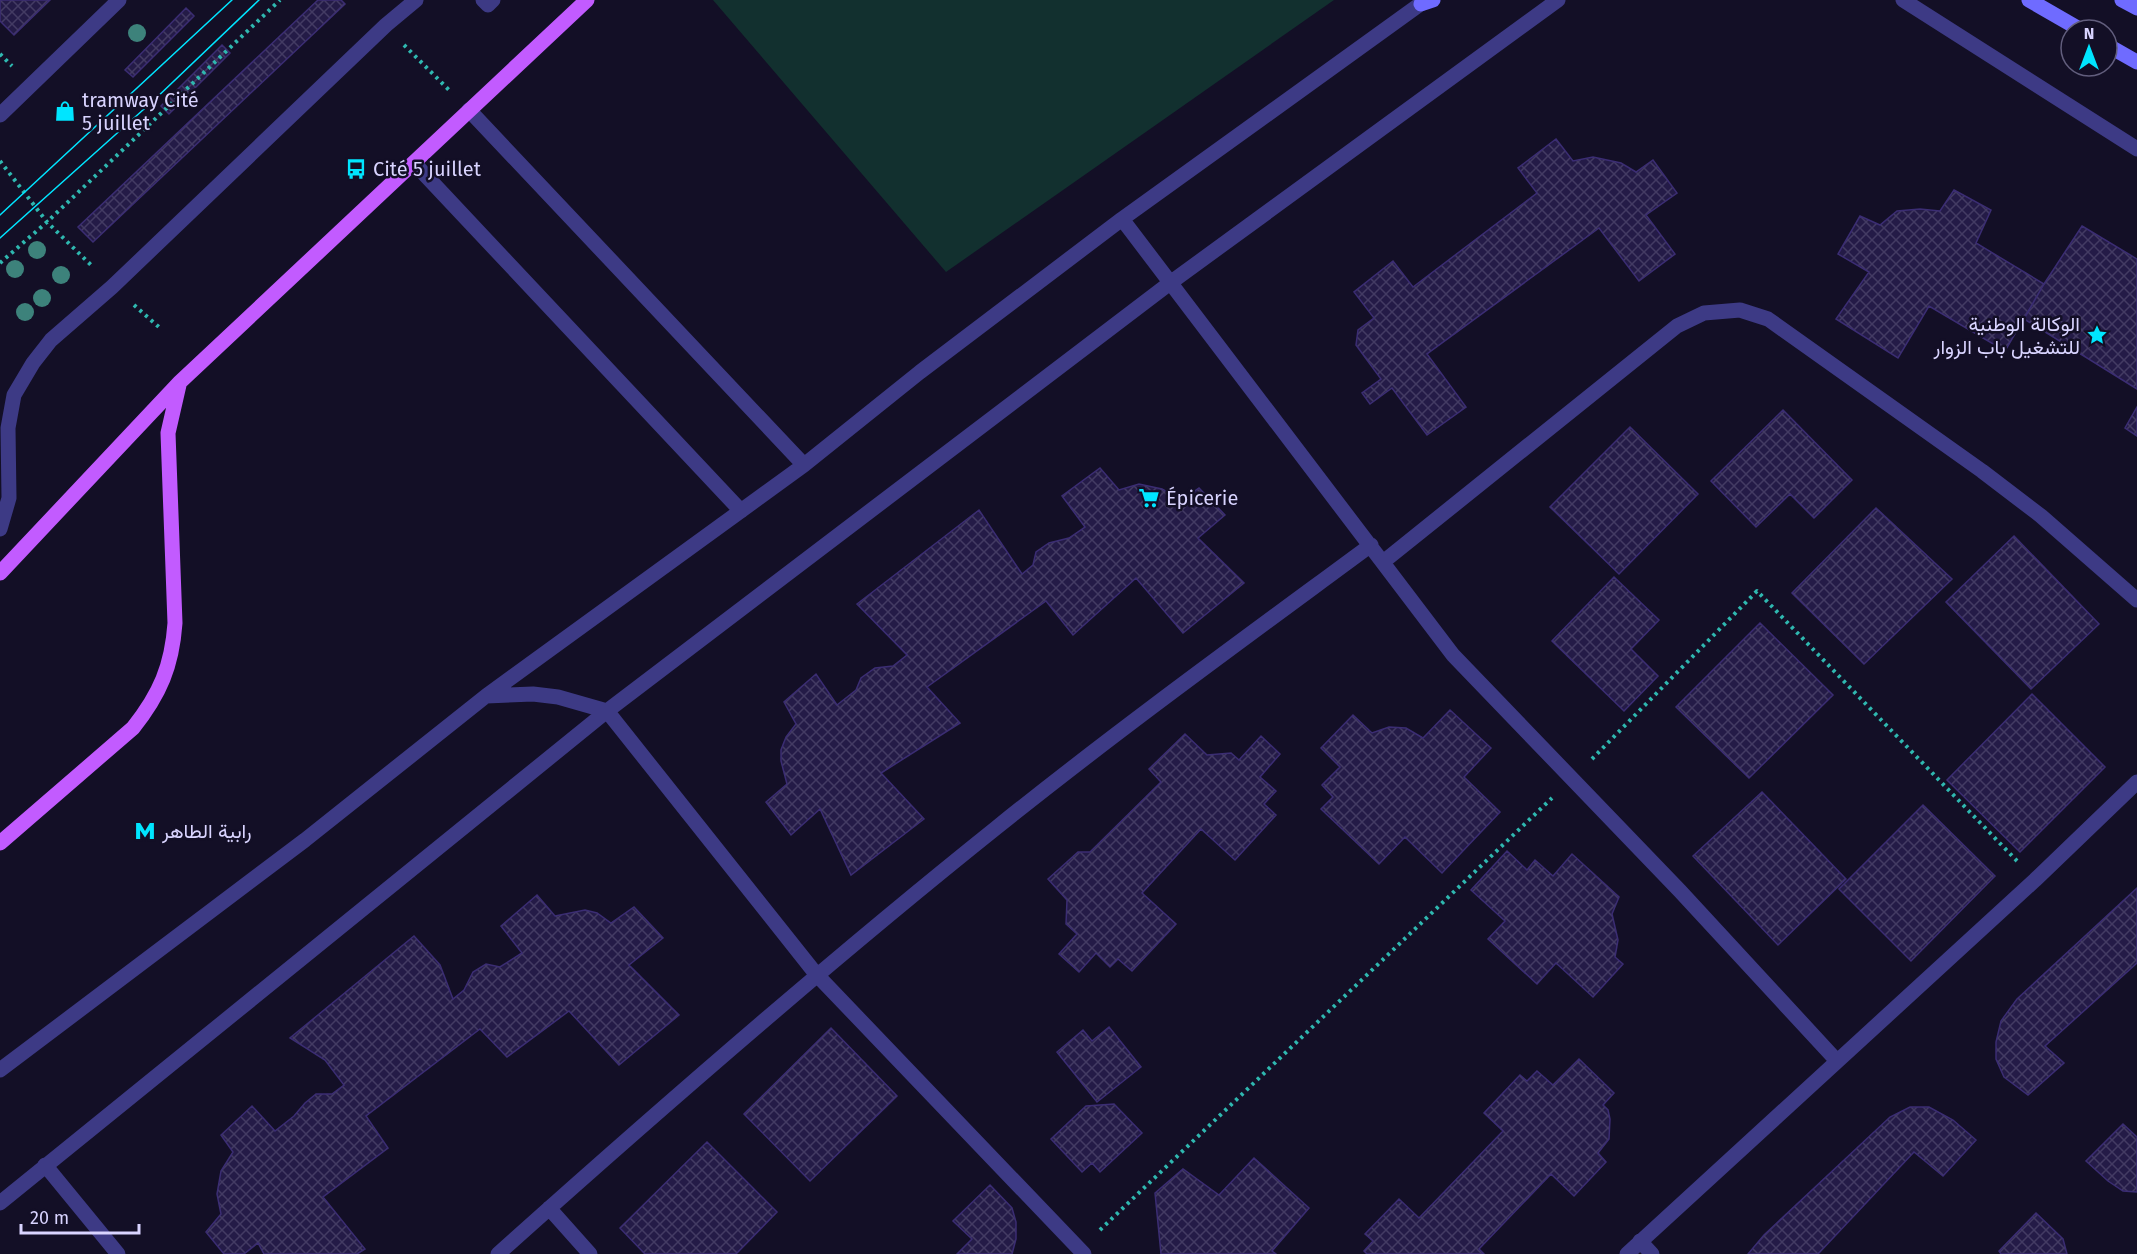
<svg xmlns="http://www.w3.org/2000/svg" width="2137" height="1254" font-family="'Fira Sans',Vazirmatn,sans-serif">
<style>
.green{fill:#12302f}
.building{fill:url(#building-cross-hatch);stroke:#3b2d73;stroke-width:1.5}
.lines{fill:none;stroke-linecap:round;stroke-linejoin:round}
.path{stroke:#2fb8b0;stroke-width:4;stroke-dasharray:3 4.5;stroke-linecap:butt}
.lane{stroke:#3d3a85;stroke-width:15}
.street{stroke:#3d3a85;stroke-width:15}
.secondary{stroke:#6f6bff;stroke-width:15}
.primary{stroke:#c25bff;stroke-width:15}
.tram{stroke:#00e5ff;stroke-width:1.5}
.tree{fill:#3d827b}
.labels{text-anchor:middle;stroke-width:5;stroke-linejoin:round;paint-order:stroke}
.poi-label{font-size:20px;fill:#d9d4ff;stroke:#130f26;text-anchor:start}
</style>
<defs>
<pattern id="building-cross-hatch" width="8" height="8" patternUnits="userSpaceOnUse" patternTransform="scale(1.5)"><rect width="8" height="8" fill="#241b47"/><path d="M0 0l8 8M0 8l8-8" fill="none" stroke="#433b63"/></pattern>
</defs>
<rect width="100%" height="100%" fill="#130f26"/>
<path class="green" d="M713 0H1334L946 272Z"/>
<path class="building" d="M0 0H50L14 35 0 21Z
M318 0H341L345 4 93 242 78 227Z
M186 8 194 16 133 77 125 70Z
M222 45 230 53 169 114 161 106Z
M1556 139 1573 161 1593 157 1621 163 1636 172 1653 160 1677 193 1646 215 1675 254 1639 281 1599 228 1427 354 1466 407 1427 435 1392 388 1370 404 1362 393 1381 379 1356 345 1358 330 1374 318 1354 292 1393 261 1413 287 1537 193 1518 168Z
M1954 190 1991 210 1976 243 2044 284 2005 351 1929 306 1898 358 1836 319 1869 272 1838 254 1860 216 1880 225 1897 211 1920 209 1940 211Z
M2082 226 2137 259V389L2024 319 2044 284Z
M2137 407V436L2125 428Z
M1783 410 1852 480 1814 518 1790 494 1756 527 1711 481Z
M1630 427 1698 494 1619 574 1550 507Z
M1100 468 1119 490 1139 484 1162 489 1182 500 1199 488 1225 515 1198 538 1244 583 1183 633 1136 578 1073 635 1046 601 927 687 960 723 881 773 924 819 851 875 820 809 791 835 766 802 787 784 781 761V750L786 737 796 724 784 702 816 674 837 705 856 690 861 678 875 668 893 666 907 655 857 604 979 510 1022 574 1033 565 1036 552 1049 543 1069 538 1085 527 1062 496Z
M1876 508 1952 579 1864 664 1792 593Z
M2014 536 2099 624 2031 689 1946 602Z
M1614 577 1659 620 1631 649 1658 676 1624 711 1552 641Z
M1760 623 1833 695 1749 778 1676 707Z
M2032 694 2105 767 2020 852 1947 780Z
M1450 710 1491 748 1464 777 1500 812 1442 873 1405 837 1379 864 1321 809 1333 797 1322 785 1340 767 1321 748 1353 715 1372 733 1389 727 1406 728 1423 738Z
M1185 734 1207 755 1231 753 1239 760 1261 736 1280 754 1260 777 1276 791 1264 804 1276 815 1235 860 1201 829 1142 893 1176 924 1132 971 1118 959 1110 967 1096 953 1079 972 1059 954 1077 934 1066 924 1067 900 1048 879 1078 852H1090L1161 782 1149 769Z
M1762 792 1846 879 1778 945 1693 856Z
M1923 805 1995 876 1911 961 1839 889Z
M1507 851 1527 870 1535 860 1553 876 1572 854 1619 897 1612 914 1618 940 1615 957 1623 964 1593 997 1556 963 1537 984 1488 939 1505 921 1471 890Z
M2137 888V963L2045 1046 2064 1063 2028 1095 2004 1077 1996 1059V1042L2001 1021 2017 999Z
M537 895 555 916 585 910 597 913 611 923 634 907 663 938 629 965 679 1015 619 1065 569 1011 507 1057 480 1029 366 1116 388 1148 323 1197 365 1249 357 1254H264L258 1243 244 1254H224L206 1232 221 1214 217 1194 221 1171 233 1152 221 1135 252 1106 275 1131 294 1116 305 1103 316 1094H332L344 1085 325 1060 290 1038 414 936 440 965 453 999 464 990 473 972 486 964 500 967 522 953 501 926Z
M1109 1027 1141 1067 1097 1102 1057 1052 1083 1030 1092 1041Z
M831 1028 897 1096 810 1181 744 1114Z
M1579 1059 1614 1093 1603 1105 1608 1110 1610 1119 1609 1139 1598 1153 1606 1162 1574 1196 1551 1174 1479 1249 1484 1254H1367L1364 1251 1373 1241 1365 1234 1399 1199 1419 1218 1503 1131 1484 1113 1520 1075 1527 1081 1537 1071 1553 1085Z
M1114 1104 1142 1133 1100 1172 1092 1163 1082 1172 1051 1139 1086 1106Z
M1910 1107H1929L1953 1120 1976 1140 1943 1176 1914 1152 1818 1254H1748L1764 1235 1890 1117Z
M2123 1124 2137 1137V1192L2123 1191 2108 1181 2086 1161Z
M707 1142 777 1212 736 1254H645L620 1228Z
M1254 1158 1309 1208 1272 1251 1276 1254H1161L1155 1193 1183 1169 1219 1195Z
M990 1185 1012 1208 1016 1222V1239L1012 1254H957L972 1239 953 1221Z
M2036 1213 2063 1239 2067 1254H2001L1999 1251Z"/>
<g class="lines">
<path class="path" d="M404 45 449 90
M0 54 12 66
M0 161 47 222 93 267
M0 263 47 222 280 0
M134 305 160 328
M1592 759 1757 591 2017 861
M1100 1230 1552 798"/>
<path class="lane" d="M483 0 488 5 493 0
M0 529 9 498 8 428 14 395 33 363 51 340 112 287 386 25 416 0"/>
<path class="street" d="M1903 0 2137 149
M469 110 804 465
M0 115 119 0
M414 163 741 511
M1122 219 1453 655 1680 891 1837 1061
M1383 562 1677 326 1704 313 1740 310 1768 319 1982 471 2041 516 2137 600
M486 696 533 694 558 697 607 711
M0 1070 305 840 486 696 804 465 920 372 1122 219 1426 0
M45 1165 118 1254
M0 1203 607 711
M549 1208 590 1254
M1640 1241 1652 1254
M498 1254C661 1108 826 964 996 828 1118 730 1245 638 1371 545
M1084 1254 816 974 607 711 1170 283 1558 0
M1627 1254 2035 880 2137 782"/>
<path class="secondary" d="M2029 0 2081 30
M2122 0 2137 8
M1421 4 1433 0
M2107 45 2137 62"/>
<path class="primary" d="M0 573 180 382 587 0
M0 843 133 728C160 694 172 666 175 623L168 433 179 385"/>
<path class="tram" d="M0 215 232 0
M0 238 153 101 259 0"/>
</g>
<g class="tree">
<circle cx="137" cy="33" r="9"/>
<circle cx="37" cy="250" r="9"/>
<circle cx="15" cy="269" r="9"/>
<circle cx="61" cy="275" r="9"/>
<circle cx="42" cy="298" r="9"/>
<circle cx="25" cy="312" r="9"/>
</g>
<defs>
<g id="shop-bare" transform="scale(1.62)"><path d="M-5-2.5h2.3a2.7 3.5 0 0 1 5.4 0H5L5.5 6h-11ZM-1.5-2.5h3a1.5 2.3 0 0 0-3 0Z" fill="#00e5ff" stroke="#130f26" stroke-width="2.5" paint-order="stroke"/></g>
<g id="bus-bare" transform="scale(1.62)"><path d="M-5-6H5V4H4V6H2V4H-2V6H-4V4H-5ZM-3.5-4V0h7V-4ZM-3.5 1.2v1.5H-2V1.2ZM2 1.2v1.5H3.5V1.2Z" fill="#00e5ff" stroke="#130f26" stroke-width="2.5" paint-order="stroke"/></g>
<g id="sight-bare" transform="scale(1.62)"><path d="M0-6L1.8-2.2L6-1.7L2.9 1.2L3.7 5.4L0 3.3L-3.7 5.4L-2.9 1.2L-6-1.7L-1.8-2.2Z" fill="#00e5ff" stroke="#130f26" stroke-width="2.5" paint-order="stroke"/></g>
<g id="supermarket-bare" transform="scale(1.62)"><path d="M-6-5.5h2.5l.6 2H6L4.5 2H-2.5L-4.4-4H-6ZM-1.5 3.2a1.3 1.3 0 1 0 .1 0ZM3 3.2a1.3 1.3 0 1 0 .1 0Z" fill="#00e5ff" stroke="#130f26" stroke-width="2.5" paint-order="stroke"/></g>
<g id="metro-bare" transform="scale(1.62)"><path d="M-5.5 5V-5H-3L0 0L3-5H5.5V5H3V-.5L0 4L-3-.5V5Z" fill="#00e5ff" stroke="#130f26" stroke-width="2.5" paint-order="stroke"/></g>
</defs>
<g fill-rule="evenodd">
<use href="#shop-bare" x="65" y="111"/>
<use href="#bus-bare" x="356" y="169"/>
<use href="#sight-bare" x="2097" y="335"/>
<use href="#supermarket-bare" x="1149" y="498"/>
<use href="#metro-bare" x="145" y="831"/>
</g>
<g class="labels">
<g class="poi-label">
<text x="82" y="107">tramway Cité<tspan x="82" dy="23">5 juillet</tspan></text>
<text x="373" y="176">Cité 5 juillet</text>
<text x="2080" y="331" text-anchor="end">الوكالة الوطنية<tspan x="2080" dy="23">للتشغيل باب الزوار</tspan></text>
<text x="1166" y="505">Épicerie</text>
<text x="162" y="838">رابية الطاهر</text>
</g>
</g>
<g transform="translate(2089 48)"><circle r="28" fill="#130f26" stroke="#625e7d" stroke-width="1.5"/>
<path d="M0-4.5L10 22L0 15L-10 22Z" fill="#00e5ff"/>
<text y="-9" font-size="16" font-weight="bold" text-anchor="middle" fill="#d9d4ff">N</text>
</g>
<path d="M21 1224v9h118v-9" fill="none" stroke="#d9d4ff" stroke-width="3"/>
<text x="30" y="1224" font-size="18" fill="#d9d4ff" stroke="#130f26" stroke-width="4.5" paint-order="stroke">20 m</text>
</svg>
